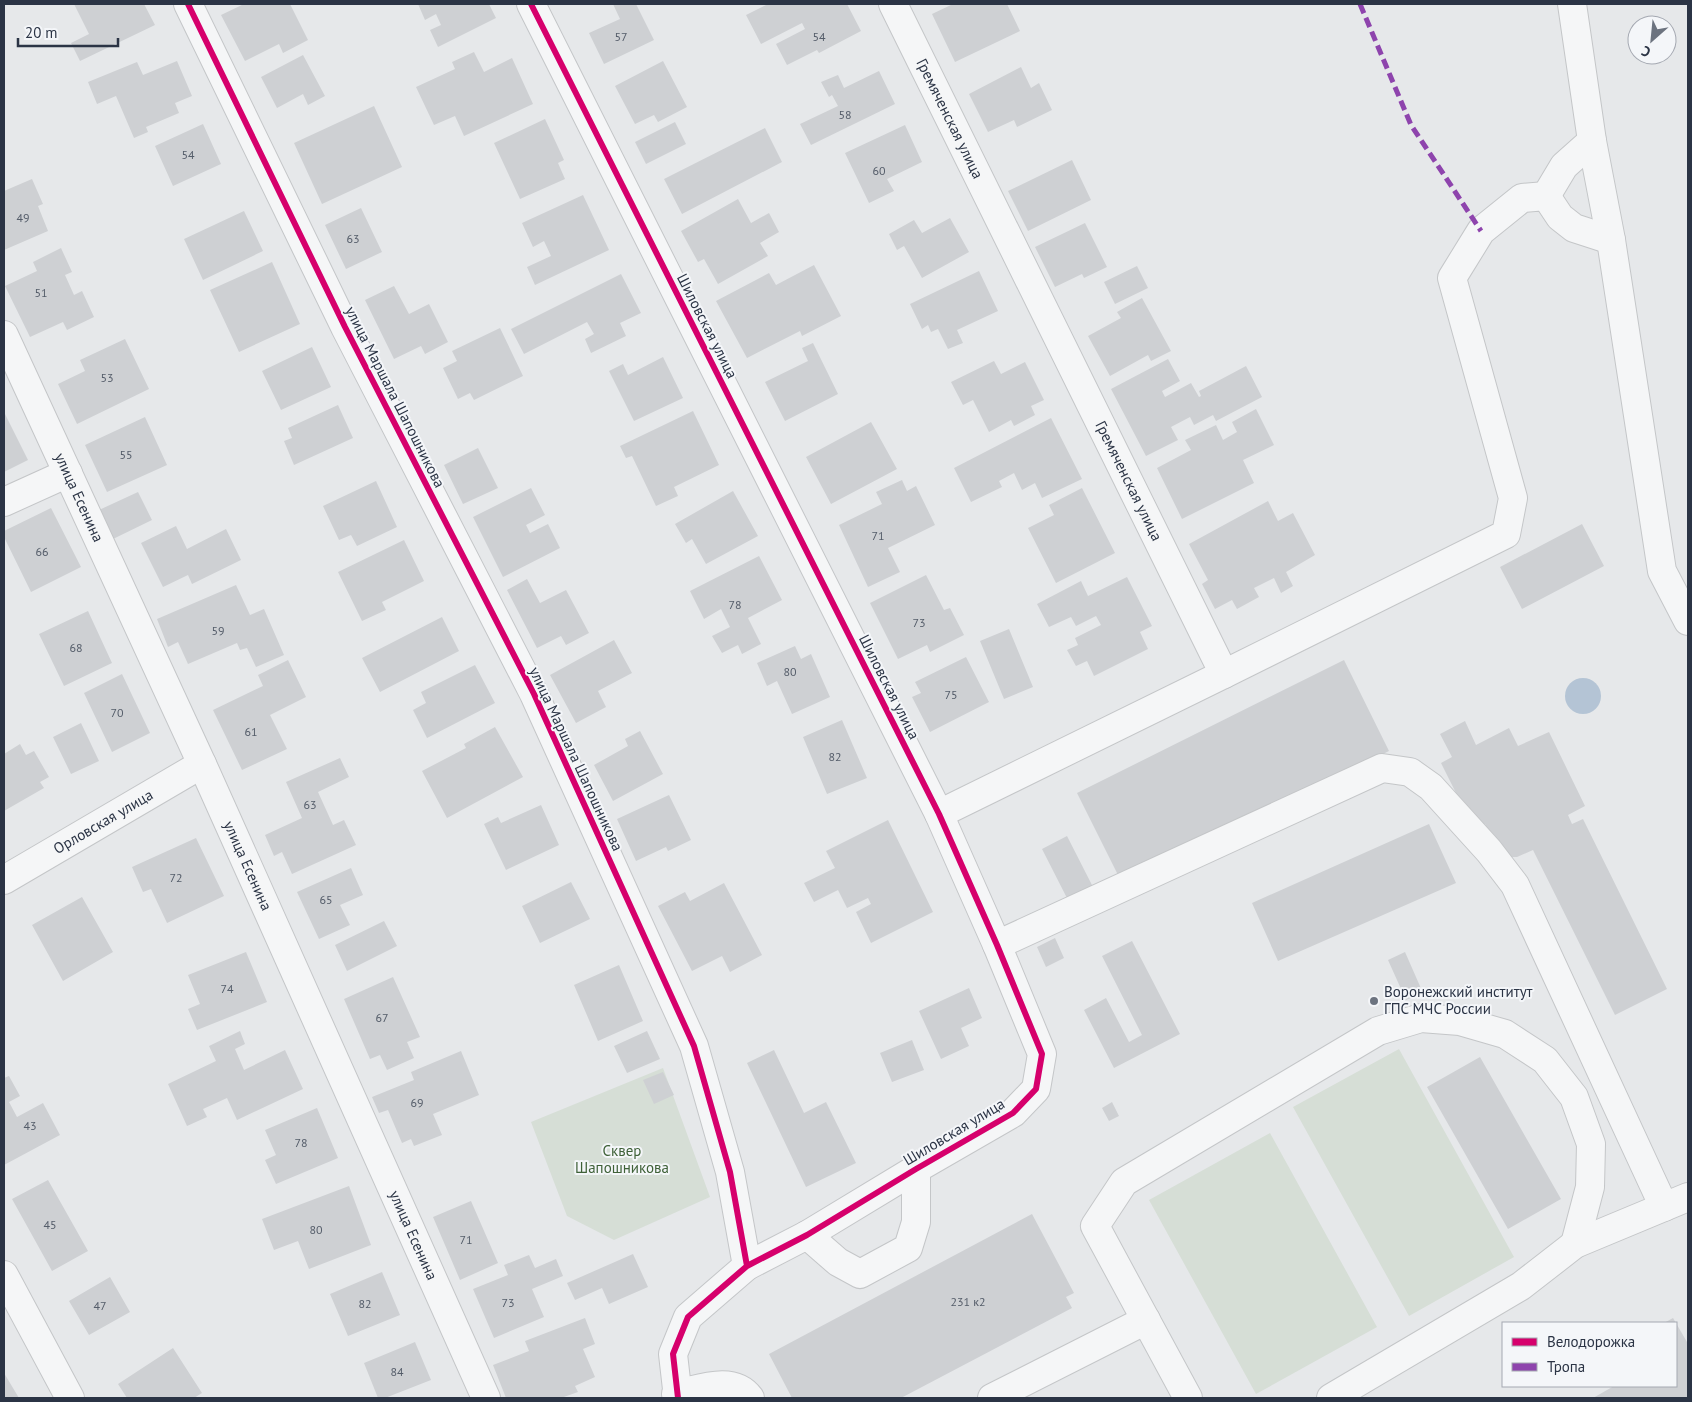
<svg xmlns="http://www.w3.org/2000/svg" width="1692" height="1402" font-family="'PT Sans',sans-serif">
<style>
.green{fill:#d6ded6}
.water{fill:#b4c4d5}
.building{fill:#ced0d3}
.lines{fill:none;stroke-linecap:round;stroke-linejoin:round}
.minor-casing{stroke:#c4c6c8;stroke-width:30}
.minor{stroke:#f5f6f7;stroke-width:28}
.quiet{stroke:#8e44ad;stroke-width:5;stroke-dasharray:10 5;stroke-linecap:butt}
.cycleway-casing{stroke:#f4f6f9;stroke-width:9}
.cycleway{stroke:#d6006c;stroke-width:6}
.poi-dot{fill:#6c737f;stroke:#f4f6f9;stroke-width:2}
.labels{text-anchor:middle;stroke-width:4;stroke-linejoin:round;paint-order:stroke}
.number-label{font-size:12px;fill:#545c69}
.street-label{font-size:15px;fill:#2b3445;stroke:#f4f6f9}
.poi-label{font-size:15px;fill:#2b3445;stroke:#f4f6f9;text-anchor:start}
.park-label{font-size:15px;fill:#3f6138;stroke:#f4f6f9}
</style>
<rect width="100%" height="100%" fill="#e6e8ea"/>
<path class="green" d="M1399 1049 1514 1257 1409 1316 1293 1107Z
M663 1068 710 1197 614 1240 567 1216 531 1122Z
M1270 1133 1377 1327 1256 1394 1149 1200Z"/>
<path class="water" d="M1565 696a18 18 0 1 1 36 0a18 18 0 1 1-36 0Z"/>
<path class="building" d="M74 4H144L155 25 80 61 71 43 89 34Z
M244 4H290L308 40 283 53 279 44 245 61 221 15Z
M418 4H489L496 18 438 47 430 30 441 25 436 14 425 20Z
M613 4H636L654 40 604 64 589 33 620 19Z
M768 4H847L861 31 819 53 817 50 787 65 776 44 805 29 802 23 761 44 746 15Z
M953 4H1007L1020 31 955 62 932 14Z
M474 52 484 72 512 58 533 104 464 136 455 116 434 125 416 87 455 69 452 62Z
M303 55 325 96 308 105 303 94 277 108 261 77Z
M177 61 192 96 175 103 179 113 146 127 148 132 134 138 116 96 97 104 88 82 137 62 143 75Z
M663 61 687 107 658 122 654 115 635 124 615 86Z
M1021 67 1031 88 1039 83 1052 110 1017 127 1014 120 988 132 969 94Z
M879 71 895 104 811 145 800 124 838 106 832 95 829 97 821 82 838 75 844 88Z
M374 106 402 167 322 204 294 143Z
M545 119 564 160 558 163 565 179 520 199 494 143Z
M675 122 686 144 646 164 635 142Z
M203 124 221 164 173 186 155 146Z
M905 125 922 162 887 179 894 191 869 203 845 153Z
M765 128 782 162 682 214 664 179Z
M1072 160 1091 200 1028 231 1008 191Z
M32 179 43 204 38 206 48 231 4 250V191Z
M583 195 609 250 535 285 527 267 551 256 544 241 533 247 522 223Z
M738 199 751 223 769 213 779 232 760 243 768 256 718 284 704 259 698 262 681 231Z
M361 208 382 252 346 269 325 225Z
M244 211 263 251 203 280 184 239Z
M950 218 969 252 922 278 904 246 897 250 889 234 914 220 922 233Z
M1085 223 1107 267 1084 278 1082 274 1055 287 1035 247Z
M61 248 72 272 65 275 74 295 82 291 94 317 67 330 63 322 30 337 5 286 37 271 33 262Z
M272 262 300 324 239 352 210 290Z
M814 265 841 316 802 336 800 331 747 358 716 301 769 273 776 285Z
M1137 266 1148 288 1115 304 1104 282Z
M979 271 998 311 957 330 963 343 948 349 938 329 931 332 928 325 922 329 910 304Z
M621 274 641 313 620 323 626 336 591 353 585 339 594 334 587 322 524 354 511 329Z
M394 286 409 314 429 304 448 342 425 354 421 346 394 359 365 300Z
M1142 298 1171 351 1151 361 1148 355 1110 376 1088 336 1121 318 1117 312Z
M500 328 523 376 474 400 470 393 458 399 443 368 457 361 452 351Z
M125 339 149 389 77 424 58 384 85 371 80 360Z
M813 343 838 394 785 421 765 382 808 361 802 348Z
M312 347 331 387 281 410 262 371Z
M663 357 683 398 634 421 609 371 623 364 628 375Z
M1168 359 1180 381 1162 391 1165 397 1191 383 1199 397 1201 396 1199 391 1246 366 1262 397 1216 421 1213 415 1194 425 1190 417 1171 427 1178 440 1146 456 1111 389Z
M994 361 1001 374 1025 362 1044 400 1031 406 1035 415 1014 426 1011 420 989 432 973 400 963 405 951 382Z
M338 405 353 438 294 465 284 441 292 438 288 428Z
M1256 409 1274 445 1243 460 1254 483 1182 519 1157 468 1191 450 1185 440 1216 425 1223 440 1237 432 1232 422Z
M693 411 719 465 674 487 678 496 656 506 632 456 626 458 620 446Z
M4 412 28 460 4 472Z
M145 417 167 465 107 492 85 445Z
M1051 418 1082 479 1042 498 1035 483 1022 490 1014 473 999 481 1002 487 971 502 954 468Z
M871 422 897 469 831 504 806 457Z
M478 448 498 488 463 504 444 465Z
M902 480 907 491 916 486 935 525 888 548 900 572 868 587 839 525 882 504 876 492Z
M376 481 397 527 357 546 351 535 339 540 323 506Z
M531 488 545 515 526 525 530 533 548 524 560 548 503 577 473 517Z
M1082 488 1115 553 1056 583 1028 528 1054 515 1049 505Z
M733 491 758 536 706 564 692 539 686 543 675 524Z
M138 492 152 520 113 539 99 510Z
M1268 501 1278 521 1293 513 1315 555 1286 572 1293 586 1281 593 1274 578 1254 588 1259 597 1237 609 1232 600 1215 609 1202 584 1208 580 1189 544Z
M51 508 81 567 31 592 4 537V531Z
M1582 524 1604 566 1522 609 1500 567Z
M176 526 187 549 226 529 241 560 192 584 188 575 163 587 141 543Z
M404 540 424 581 382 602 386 610 362 621 338 572Z
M759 556 782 600 748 618 761 644 742 654 738 645 722 653 712 636 730 627 721 609 704 619 690 591Z
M926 575 944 610 950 608 964 635 930 652 927 645 898 659 870 603Z
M1127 577 1152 626 1140 632 1148 649 1094 676 1087 661 1076 666 1067 650 1078 645 1075 638 1101 625 1096 616 1076 626 1071 617 1049 627 1037 604 1081 581 1088 596Z
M527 579 540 603 566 590 589 633 566 645 561 636 537 648 507 590Z
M236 585 250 615 264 609 284 655 256 667 247 648 240 650 237 643 188 664 178 642 168 647 157 619Z
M88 611 112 663 64 686 39 634Z
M442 617 459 651 380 692 362 658Z
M1009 629 1033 687 1004 699 980 641Z
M614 640 632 673 598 691 606 707 576 723 550 675Z
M795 646 801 659 811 654 830 697 792 714 777 681 767 686 757 663Z
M966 657 989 702 930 732 912 697 921 693 915 682Z
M288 660 306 697 270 715 287 749 242 770 213 710 263 686 258 675Z
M1344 660 1389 751 1122 883 1077 793Z
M475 665 495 703 427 738 413 710 426 703 421 692Z
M122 674 150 733 112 752 84 693Z
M842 720 867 778 827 794 803 737Z
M1465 721 1476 745 1509 728 1518 746 1549 732 1585 806 1568 815 1572 824 1583 819 1667 989 1615 1015 1533 850 1517 857H1501L1485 824 1474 829 1441 763 1452 757 1440 734Z
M81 723 99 761 71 774 53 737Z
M495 727 523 777 447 818 422 771 466 748 464 744Z
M640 731 663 774 613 801 594 765 628 746 625 739Z
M20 744 26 755 34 751 49 777 40 782 44 788 4 811V754Z
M340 758 349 777 318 792 333 825 344 820 356 845 292 874 282 852 274 856 265 835 302 818 286 782Z
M669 795 691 840 668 851 666 847 636 861 617 819Z
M541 805 559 845 506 870 484 824 498 817 501 823Z
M888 820 933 912 871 943 856 912 871 904 868 898 847 908 838 890 814 902 804 883 835 868 826 851Z
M1429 824 1456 883 1278 961 1252 903Z
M1067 836 1094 889 1069 902 1042 849Z
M196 838 224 896 167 923 151 889 143 892 132 867Z
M351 868 363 895 340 905 350 925 319 939 297 892Z
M571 882 590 919 540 943 522 906Z
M724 883 762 955 730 972 722 956 692 971 658 906 685 892 690 901Z
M82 897 113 952 63 981 32 925Z
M384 921 397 946 347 971 335 945Z
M1055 938 1064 958 1046 967 1037 947Z
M1132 941 1180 1034 1114 1068 1084 1010 1106 998 1129 1042 1142 1035 1102 956Z
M246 952 267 1002 197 1030 188 1009 200 1004 188 975Z
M1405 952 1423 993 1406 1000 1388 960Z
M619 965 643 1021 598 1041 574 985Z
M393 977 420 1037 407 1042 414 1058 387 1070 380 1055 370 1059 344 999Z
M969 988 982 1018 961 1028 969 1046 941 1059 919 1011Z
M240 1031 245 1044 235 1049 244 1070 285 1050 303 1089 237 1120 227 1098 203 1109 207 1117 187 1126 168 1084 216 1061 209 1046Z
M647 1031 660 1059 627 1073 614 1046Z
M912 1040 924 1070 892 1082 880 1053Z
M774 1050 804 1113 826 1102 856 1163 806 1187 747 1063Z
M461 1051 479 1095 433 1114 442 1135 414 1146 411 1139 402 1143 388 1110 379 1113 372 1097 414 1080 411 1072Z
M1480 1057 1561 1199 1508 1229 1427 1087Z
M663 1072 674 1095 654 1104 643 1080Z
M9 1076 20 1096 9 1102 17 1117 43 1103 60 1135 4 1165V1078Z
M1112 1102 1119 1116 1109 1121 1102 1108Z
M317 1108 338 1158 276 1184 265 1160 276 1155 265 1130Z
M48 1180 88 1251 52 1271 12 1199Z
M349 1186 371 1245 309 1269 298 1241 274 1250 262 1219Z
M471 1201 498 1263 460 1280 433 1217Z
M1032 1214 1074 1293 1066 1297 1072 1308 901 1398H792L769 1354Z
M633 1254 648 1287 609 1304 602 1288 575 1300 567 1283Z
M529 1255 535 1268 556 1259 563 1276 532 1289 544 1317 494 1338 473 1289 508 1275 504 1265Z
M382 1272 400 1315 348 1336 330 1294Z
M110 1277 130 1312 89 1335 69 1301Z
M585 1318 595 1344 583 1349 595 1377 575 1386 578 1392 561 1398H506L493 1365 529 1351 525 1341Z
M1673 1318 1687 1342 1688 1341V1398H1593L1614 1386H1676V1323H1664Z
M415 1342 431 1380 385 1398H378L364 1363Z
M173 1348 202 1393 194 1398H127L118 1384Z
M4 1373 19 1398H4Z"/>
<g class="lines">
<g class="minor-casing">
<g id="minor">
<path d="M188 4 345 327 534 694 694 1046 730 1172 747 1266"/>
<path d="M531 4 939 814 997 945 1042 1054 1036 1089 1013 1113 916 1169 807 1235 747 1266 688 1317 673 1354 678 1398"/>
<path id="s1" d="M893 4 1224 674 939 814"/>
<path d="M1572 4 1592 141 1611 240 1662 571 1688 621"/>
<path d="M1546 196 1564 166 1592 141"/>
<path id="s2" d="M4 335 202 764 486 1398"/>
<path d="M4 502 68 473"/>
<path d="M1224 674 1506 534 1513 498 1452 278 1481 231 1522 198 1546 196 1560 217 1574 228 1611 240"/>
<path id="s3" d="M4 880 202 764"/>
<path d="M997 945 1382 768 1410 772 1431 787 1489 851 1515 885 1664 1207"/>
<path d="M807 1235 838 1262 860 1274 908 1248 916 1222V1169"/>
<path d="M4 1275 70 1398"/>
<path d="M676 1394C700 1389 733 1375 750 1398"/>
<path d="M992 1398 1146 1320"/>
<path d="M1188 1398 1095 1226 1124 1182 1378 1031 1421 1018 1460 1021 1505 1034 1545 1060 1574 1097 1591 1144 1590 1187 1575 1244"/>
<path d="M1331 1398 1521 1286 1575 1244 1688 1197"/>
</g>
</g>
<use href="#minor" class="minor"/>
<path class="quiet" d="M1360 4 1411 125 1481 231"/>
<g class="cycleway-casing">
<path id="cycleway" d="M188 4 345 327 534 694 694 1046 730 1172 747 1266
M531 4 939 814 997 945 1042 1054 1036 1089 1013 1113 916 1169 807 1235 747 1266 688 1317 673 1354 678 1398"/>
</g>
<use href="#cycleway" class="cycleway"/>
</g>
<circle class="poi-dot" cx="1374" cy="1001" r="5"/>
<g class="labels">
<g class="number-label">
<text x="621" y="41">57</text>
<text x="819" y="41">54</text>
<text x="845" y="119">58</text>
<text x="188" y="159">54</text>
<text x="879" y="175">60</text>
<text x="23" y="222">49</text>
<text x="353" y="243">63</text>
<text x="41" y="297">51</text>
<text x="107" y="382">53</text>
<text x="126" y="459">55</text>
<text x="878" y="540">71</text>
<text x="42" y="556">66</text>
<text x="735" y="609">78</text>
<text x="919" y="627">73</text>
<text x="218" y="635">59</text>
<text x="76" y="652">68</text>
<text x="790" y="676">80</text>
<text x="951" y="699">75</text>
<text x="117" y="717">70</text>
<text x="251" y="736">61</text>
<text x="835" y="761">82</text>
<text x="310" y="809">63</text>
<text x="176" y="882">72</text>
<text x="326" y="904">65</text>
<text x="227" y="993">74</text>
<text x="382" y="1022">67</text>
<text x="417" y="1107">69</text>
<text x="30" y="1130">43</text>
<text x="301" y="1147">78</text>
<text x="50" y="1229">45</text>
<text x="316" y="1234">80</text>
<text x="466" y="1244">71</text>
<text x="968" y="1306">231 к2</text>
<text x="508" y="1307">73</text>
<text x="365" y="1308">82</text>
<text x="100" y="1310">47</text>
<text x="397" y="1376">84</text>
</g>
<g class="street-label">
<text dy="5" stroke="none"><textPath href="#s1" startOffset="128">Гремяченская улица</textPath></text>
<text transform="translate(707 326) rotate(63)" y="5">Шиловская улица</text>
<text transform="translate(395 397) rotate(63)" y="5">улица Маршала Шапошникова</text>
<text dy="5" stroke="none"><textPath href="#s1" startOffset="532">Гремяченская улица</textPath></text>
<text dy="5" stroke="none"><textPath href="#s2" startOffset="179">улица Есенина</textPath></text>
<text transform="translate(889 687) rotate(63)" y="5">Шиловская улица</text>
<text transform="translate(576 759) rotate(65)" y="5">улица Маршала Шапошникова</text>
<text dy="5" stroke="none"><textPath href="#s3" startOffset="115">Орловская улица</textPath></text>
<text dy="5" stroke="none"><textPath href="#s2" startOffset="584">улица Есенина</textPath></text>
<text transform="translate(954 1132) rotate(-31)" y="5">Шиловская улица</text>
<text dy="5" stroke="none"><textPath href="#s2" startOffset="989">улица Есенина</textPath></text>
</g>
<g class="poi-label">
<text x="1384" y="997">Воронежский институт<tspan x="1384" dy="17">ГПС МЧС России</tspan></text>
</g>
<g class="park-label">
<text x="622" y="1156">Сквер<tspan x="622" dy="17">Шапошникова</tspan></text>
</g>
</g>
<rect width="1692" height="1402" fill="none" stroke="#2b3445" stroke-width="10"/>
<rect x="1502" y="1322" width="175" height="65" fill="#f4f6f9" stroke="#a4a8b1"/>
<rect x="1512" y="1338" width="25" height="8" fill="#d6006c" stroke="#a4a8b1"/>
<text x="1547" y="1347" font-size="15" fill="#2b3445">Велодорожка</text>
<rect x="1512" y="1363" width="25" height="8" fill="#8e44ad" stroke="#a4a8b1"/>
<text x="1547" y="1372" font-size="15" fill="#2b3445">Тропа</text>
<g transform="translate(1652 40) rotate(207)"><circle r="24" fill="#f4f6f9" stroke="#a4a8b1"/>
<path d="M0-4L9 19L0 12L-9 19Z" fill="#6c737f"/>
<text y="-8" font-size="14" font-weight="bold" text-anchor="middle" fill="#2b3445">С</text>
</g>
<path d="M18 38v8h100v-8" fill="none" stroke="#2b3445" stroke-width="2.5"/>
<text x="25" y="38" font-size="15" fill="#2b3445" stroke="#f4f6f9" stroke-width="4" paint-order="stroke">20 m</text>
</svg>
